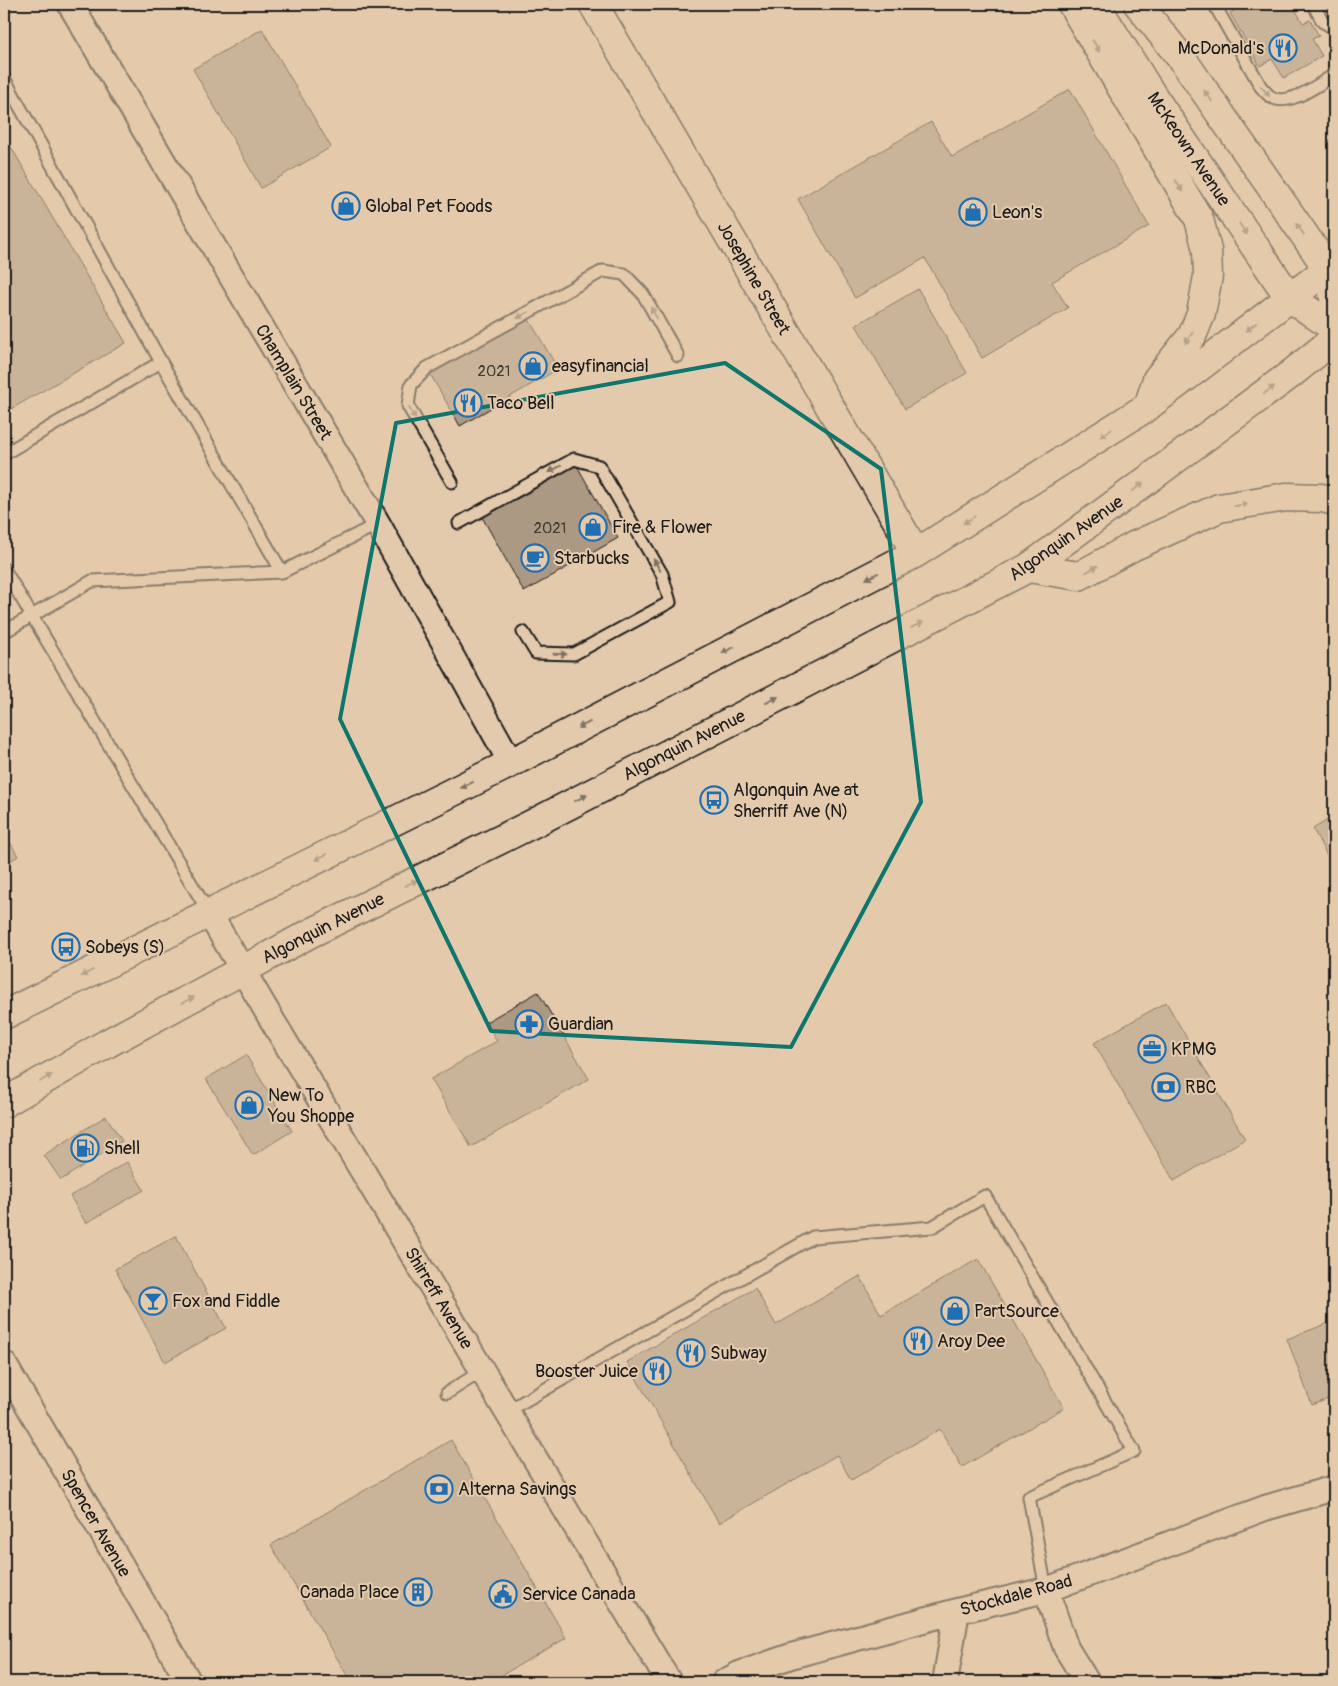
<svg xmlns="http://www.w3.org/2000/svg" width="1338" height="1686" font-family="Pangolin,sans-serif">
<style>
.building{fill:#ac9984;stroke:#1c1c1c}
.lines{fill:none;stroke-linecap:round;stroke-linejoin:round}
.lane-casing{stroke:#1c1c1c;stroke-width:15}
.street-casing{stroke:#1c1c1c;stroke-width:28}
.secondary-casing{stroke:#1c1c1c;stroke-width:31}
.primary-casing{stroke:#1c1c1c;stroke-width:31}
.highway-casing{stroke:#1c1c1c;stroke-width:31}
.lane{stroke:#e4caac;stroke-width:11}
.street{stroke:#e4caac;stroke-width:24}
.secondary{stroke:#e4caac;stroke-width:28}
.primary{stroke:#e4caac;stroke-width:28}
.highway{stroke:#e4caac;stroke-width:28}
.oneway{fill:#807364}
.marked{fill:none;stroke:#0f766e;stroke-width:4;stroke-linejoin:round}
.labels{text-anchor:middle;stroke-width:4;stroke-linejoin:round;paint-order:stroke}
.number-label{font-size:15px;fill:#403b36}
.poi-label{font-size:18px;fill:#1c1c1c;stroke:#e4caac;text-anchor:start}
.street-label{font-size:18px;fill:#1c1c1c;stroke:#e4caac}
</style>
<rect width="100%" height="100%" fill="#e4caac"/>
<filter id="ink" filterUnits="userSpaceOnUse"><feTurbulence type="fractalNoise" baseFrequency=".02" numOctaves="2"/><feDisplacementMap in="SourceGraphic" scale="10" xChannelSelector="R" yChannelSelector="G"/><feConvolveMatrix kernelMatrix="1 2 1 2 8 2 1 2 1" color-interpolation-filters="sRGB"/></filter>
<g filter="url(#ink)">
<path class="building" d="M1230 4H1292L1303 23 1310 20 1319 36 1312 39 1322 56 1284 78 1272 59 1260 66 1230 13 1234 11Z
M262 29 331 147 261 188 193 69Z
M1070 89 1149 226 1052 282 1068 308 982 358 925 258 855 298 798 199 931 122 952 157Z
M4 135 126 343 4 413Z
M918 289 967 373 905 409 856 325Z
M527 316 558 369 460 426 429 372Z
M576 464 618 538 524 592 482 517Z
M1334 816V869L1313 829Z
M4 832 18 856 4 865Z
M538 992 589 1079 471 1147 431 1079 497 1041 486 1022Z
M1166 1002 1245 1139 1174 1181 1094 1043Z
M246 1055 292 1131 253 1155 206 1079Z
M106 1116 122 1141 61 1180 44 1155Z
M127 1162 144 1190 86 1223 70 1196Z
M176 1236 226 1328 165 1362 115 1269Z
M978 1259 1064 1408 962 1467 940 1429 851 1480 837 1455 719 1523 627 1362 755 1288 776 1325 860 1276 881 1315Z
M1334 1321V1397L1312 1405 1287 1339Z
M451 1440 566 1638 490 1682H351L271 1545Z"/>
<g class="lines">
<g class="lane-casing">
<path id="lane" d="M1214 4 1261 87C1265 91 1268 96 1273 98 1291 106 1319 84 1334 75
M1313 4 1323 22 1334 28
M4 78 161 362 282 572
M4 454 161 362
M452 482 408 406 411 385 427 368 603 271 624 274 643 294 678 356
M459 523 574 459 599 466 662 574 670 602 574 654 536 653 523 632
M4 569 209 913
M4 632 92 581 282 572 378 524
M447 1393 482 1371
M507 1411 813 1237 932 1227 985 1196 1134 1451 1029 1497 1046 1590"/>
</g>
<g class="street-casing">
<path id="street" d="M70 4 378 524 511 763
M209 913 269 1015 669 1682
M4 1364 189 1682
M1046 1590 1066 1648 1087 1682
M724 1682 739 1674 791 1656 957 1611 1046 1590 1265 1508 1334 1488
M945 1682 957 1611"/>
</g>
<g class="secondary-casing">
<path id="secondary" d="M593 4 916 553
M1085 4 1104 18 1152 95 1289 297
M1138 4 1185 63 1328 269"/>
</g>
<g class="primary-casing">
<path id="primary" d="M1328 269 1334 298
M1289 297 1334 328"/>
</g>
<g class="highway-casing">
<path id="highway" d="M1072 4 1199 219 1207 250 1208 276 1201 314 1192 336 1157 379 1149 404
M1028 568 1079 576 1134 546 1219 508 1286 497 1322 498 1334 501
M4 1015 511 763 916 553 1147 407 1334 264
M4 1103 108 1043 309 934 538 821 1028 568 1291 374 1334 339"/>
</g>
<use href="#lane" class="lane"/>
<use href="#street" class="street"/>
<use href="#secondary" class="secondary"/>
<use href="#primary" class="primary"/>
<use href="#highway" class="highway"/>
</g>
<defs><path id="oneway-solid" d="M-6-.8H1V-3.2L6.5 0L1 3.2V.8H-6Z" transform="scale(1.25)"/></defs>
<g class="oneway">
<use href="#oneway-solid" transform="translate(1096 46) rotate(60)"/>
<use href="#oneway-solid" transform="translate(1265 91) rotate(49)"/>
<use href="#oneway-solid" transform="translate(1208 96) rotate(-125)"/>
<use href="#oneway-solid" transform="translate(1179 186) rotate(59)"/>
<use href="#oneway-solid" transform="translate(1243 229) rotate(56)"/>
<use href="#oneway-solid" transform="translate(1300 229) rotate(-125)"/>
<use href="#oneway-solid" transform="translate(654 313) rotate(-119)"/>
<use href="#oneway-solid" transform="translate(523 315) rotate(151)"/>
<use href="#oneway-solid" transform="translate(1251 327) rotate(142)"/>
<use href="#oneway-solid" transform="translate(1189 338) rotate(124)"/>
<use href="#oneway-solid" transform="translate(1269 390) rotate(-37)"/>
<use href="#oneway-solid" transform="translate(412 413) rotate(61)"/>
<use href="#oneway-solid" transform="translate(1106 433) rotate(148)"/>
<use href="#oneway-solid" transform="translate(555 469) rotate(151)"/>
<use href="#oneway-solid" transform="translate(1138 487) rotate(-37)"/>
<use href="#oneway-solid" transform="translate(1241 505) rotate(-10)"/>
<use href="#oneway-solid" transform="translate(969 520) rotate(148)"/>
<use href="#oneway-solid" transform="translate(657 565) rotate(-120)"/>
<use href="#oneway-solid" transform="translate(1092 569) rotate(-28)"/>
<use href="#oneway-solid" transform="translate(872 576) rotate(153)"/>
<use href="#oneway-solid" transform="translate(917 625) rotate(-27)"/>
<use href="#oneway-solid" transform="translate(728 650) rotate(153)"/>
<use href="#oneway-solid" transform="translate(560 654) rotate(2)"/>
<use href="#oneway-solid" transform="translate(772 700) rotate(-27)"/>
<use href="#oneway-solid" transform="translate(584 725) rotate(153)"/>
<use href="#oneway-solid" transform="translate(467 785) rotate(154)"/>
<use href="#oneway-solid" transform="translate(581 798) rotate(-27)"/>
<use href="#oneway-solid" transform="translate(321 857) rotate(154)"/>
<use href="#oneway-solid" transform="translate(411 883) rotate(-26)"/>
<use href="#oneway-solid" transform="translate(87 973) rotate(153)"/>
<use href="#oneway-solid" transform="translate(188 1000) rotate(-28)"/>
<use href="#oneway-solid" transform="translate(46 1078) rotate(-30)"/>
</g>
</g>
<path d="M0 0H1338V1686H0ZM725 363 881 469 921 802 791 1047 491 1031 340 719 396 423Z" fill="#e4caac" fill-opacity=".55" fill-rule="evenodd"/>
<path class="marked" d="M725 363 881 469 921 802 791 1047 491 1031 340 719 396 423Z"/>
<defs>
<g id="restaurant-ring" transform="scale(1.4375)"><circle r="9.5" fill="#e4caac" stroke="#1f6fb2" stroke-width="1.5"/><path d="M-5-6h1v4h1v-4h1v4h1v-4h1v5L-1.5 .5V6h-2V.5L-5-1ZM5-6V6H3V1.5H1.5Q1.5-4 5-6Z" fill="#1f6fb2"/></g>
<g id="shop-ring" transform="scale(1.4375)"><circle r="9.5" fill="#e4caac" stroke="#1f6fb2" stroke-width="1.5"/><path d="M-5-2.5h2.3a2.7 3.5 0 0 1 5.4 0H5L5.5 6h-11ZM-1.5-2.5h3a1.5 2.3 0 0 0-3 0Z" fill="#1f6fb2"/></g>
<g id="cafe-ring" transform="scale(1.4375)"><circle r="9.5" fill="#e4caac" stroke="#1f6fb2" stroke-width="1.5"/><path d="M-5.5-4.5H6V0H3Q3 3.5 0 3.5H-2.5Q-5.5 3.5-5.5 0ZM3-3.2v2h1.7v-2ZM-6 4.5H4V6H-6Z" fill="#1f6fb2"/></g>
<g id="bus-ring" transform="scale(1.4375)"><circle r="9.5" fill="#e4caac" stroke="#1f6fb2" stroke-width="1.5"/><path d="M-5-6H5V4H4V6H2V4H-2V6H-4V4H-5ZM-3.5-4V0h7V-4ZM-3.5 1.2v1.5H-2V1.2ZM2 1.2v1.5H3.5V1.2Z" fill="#1f6fb2"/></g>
<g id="pharmacy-ring" transform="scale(1.4375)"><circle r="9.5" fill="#e4caac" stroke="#1f6fb2" stroke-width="1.5"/><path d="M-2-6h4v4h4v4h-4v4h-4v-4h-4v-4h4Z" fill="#1f6fb2"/></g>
<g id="office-ring" transform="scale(1.4375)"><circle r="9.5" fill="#e4caac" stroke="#1f6fb2" stroke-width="1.5"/><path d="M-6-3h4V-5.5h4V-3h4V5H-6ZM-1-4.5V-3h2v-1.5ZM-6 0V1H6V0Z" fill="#1f6fb2"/></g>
<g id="bank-ring" transform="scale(1.4375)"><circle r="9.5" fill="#e4caac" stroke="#1f6fb2" stroke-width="1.5"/><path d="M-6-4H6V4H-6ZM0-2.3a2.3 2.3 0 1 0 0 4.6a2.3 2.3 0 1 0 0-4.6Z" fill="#1f6fb2"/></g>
<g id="fuel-ring" transform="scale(1.4375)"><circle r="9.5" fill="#e4caac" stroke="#1f6fb2" stroke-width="1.5"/><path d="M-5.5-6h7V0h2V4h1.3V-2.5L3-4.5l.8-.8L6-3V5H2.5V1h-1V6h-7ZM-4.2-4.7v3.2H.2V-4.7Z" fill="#1f6fb2"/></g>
<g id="bar-ring" transform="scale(1.4375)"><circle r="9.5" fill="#e4caac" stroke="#1f6fb2" stroke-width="1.5"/><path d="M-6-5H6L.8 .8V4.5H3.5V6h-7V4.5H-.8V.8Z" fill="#1f6fb2"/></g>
<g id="building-ring" transform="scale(1.4375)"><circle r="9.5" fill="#e4caac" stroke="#1f6fb2" stroke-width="1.5"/><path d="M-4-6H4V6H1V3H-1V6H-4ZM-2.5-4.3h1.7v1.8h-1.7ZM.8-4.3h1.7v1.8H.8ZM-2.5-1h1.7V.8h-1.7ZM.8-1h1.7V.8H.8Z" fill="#1f6fb2"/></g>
<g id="civic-ring" transform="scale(1.4375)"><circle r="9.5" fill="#e4caac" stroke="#1f6fb2" stroke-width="1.5"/><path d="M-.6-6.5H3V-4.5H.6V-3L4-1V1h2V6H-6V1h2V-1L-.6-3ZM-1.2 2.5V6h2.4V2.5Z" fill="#1f6fb2"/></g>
</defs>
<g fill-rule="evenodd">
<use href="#restaurant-ring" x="1283" y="48"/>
<use href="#shop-ring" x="346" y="206"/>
<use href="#shop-ring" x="973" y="212"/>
<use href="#shop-ring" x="533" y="366"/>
<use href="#restaurant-ring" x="468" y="403"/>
<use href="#shop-ring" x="593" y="527"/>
<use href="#cafe-ring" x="535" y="558"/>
<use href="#bus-ring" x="714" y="800"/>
<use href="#bus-ring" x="66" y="947"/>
<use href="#pharmacy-ring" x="529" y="1024"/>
<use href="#office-ring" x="1152" y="1049"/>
<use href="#bank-ring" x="1166" y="1087"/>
<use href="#shop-ring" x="249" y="1105"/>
<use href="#fuel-ring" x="85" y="1148"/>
<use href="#bar-ring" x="153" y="1301"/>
<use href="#shop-ring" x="955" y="1311"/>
<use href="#restaurant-ring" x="918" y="1341"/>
<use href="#restaurant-ring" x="691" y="1353"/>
<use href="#restaurant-ring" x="657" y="1371"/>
<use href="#bank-ring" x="439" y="1489"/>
<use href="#building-ring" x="418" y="1592"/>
<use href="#civic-ring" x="503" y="1594"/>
</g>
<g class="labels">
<g class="number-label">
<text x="494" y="376">2021</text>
<text x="550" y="533">2021</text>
</g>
<g class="poi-label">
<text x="1264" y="54" text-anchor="end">McDonald's</text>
<text x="365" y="212">Global Pet Foods</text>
<text x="992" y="218">Leon's</text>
<text x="552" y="372">easyfinancial</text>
<text x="487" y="409">Taco Bell</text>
<text x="612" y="533">Fire &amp; Flower</text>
<text x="554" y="564">Starbucks</text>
<text x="733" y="796">Algonquin Ave at<tspan x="733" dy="21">Sherriff Ave (N)</tspan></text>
<text x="85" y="953">Sobeys (S)</text>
<text x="548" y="1030">Guardian</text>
<text x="1171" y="1055">KPMG</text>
<text x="1185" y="1093">RBC</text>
<text x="268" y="1101">New To<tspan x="268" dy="21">You Shoppe</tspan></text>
<text x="104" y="1154">Shell</text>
<text x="172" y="1307">Fox and Fiddle</text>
<text x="974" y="1317">PartSource</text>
<text x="937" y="1347">Aroy Dee</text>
<text x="710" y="1359">Subway</text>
<text x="638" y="1377" text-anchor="end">Booster Juice</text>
<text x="458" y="1495">Alterna Savings</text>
<text x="399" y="1598" text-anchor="end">Canada Place</text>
<text x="522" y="1600">Service Canada</text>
</g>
<g class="street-label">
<text transform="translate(1189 149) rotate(56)" y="6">McKeown Avenue</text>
<text transform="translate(754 278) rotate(60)" y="6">Josephine Street</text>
<text transform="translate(294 382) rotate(59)" y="6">Champlain Street</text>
<text transform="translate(1066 538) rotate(-35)" y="6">Algonquin Avenue</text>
<text transform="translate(684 745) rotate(-27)" y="6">Algonquin Avenue</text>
<text transform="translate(323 928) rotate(-27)" y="6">Algonquin Avenue</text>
<text transform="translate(439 1298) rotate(59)" y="6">Shirreff Avenue</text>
<text transform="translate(96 1523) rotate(60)" y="6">Spencer Avenue</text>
<text transform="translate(1016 1595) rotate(-15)" y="6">Stockdale Road</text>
</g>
</g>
<rect width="1338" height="1686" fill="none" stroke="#e4caac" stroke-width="20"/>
<rect x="10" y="10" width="1318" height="1666" fill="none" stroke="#1c1c1c" stroke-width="2" filter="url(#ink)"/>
</svg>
